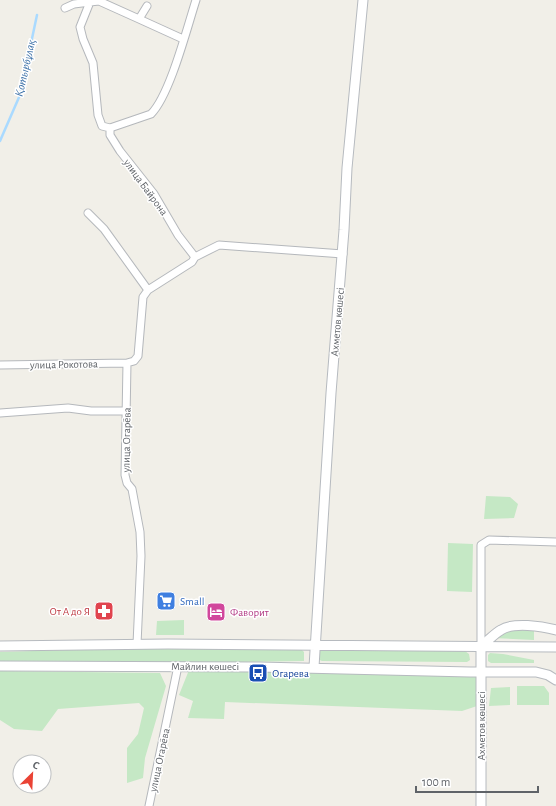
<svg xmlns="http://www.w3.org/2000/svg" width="556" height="806" font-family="'Alegreya Sans',sans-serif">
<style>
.green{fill:#c5e8c5}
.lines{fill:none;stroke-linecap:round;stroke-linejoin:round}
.stream{stroke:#aadaff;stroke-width:2.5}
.street-casing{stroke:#b5b8bc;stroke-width:9}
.secondary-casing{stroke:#b6babf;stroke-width:11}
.street{stroke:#fff;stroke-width:7}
.secondary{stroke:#fff;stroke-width:9}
.labels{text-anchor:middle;stroke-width:3;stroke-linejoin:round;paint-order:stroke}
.street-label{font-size:11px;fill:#5f6368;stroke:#fff}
.shop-label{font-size:11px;fill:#366cbe;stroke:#fff;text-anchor:start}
.health-label{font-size:11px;fill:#be3a42;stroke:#fff;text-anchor:end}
.hotel-label{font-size:11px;fill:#b23c85;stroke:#fff;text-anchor:start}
.transit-label{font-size:11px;fill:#164399;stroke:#fff;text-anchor:start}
.water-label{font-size:12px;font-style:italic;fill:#4174aa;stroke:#fff}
</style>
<rect width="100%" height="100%" fill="#f1efe8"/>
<path class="green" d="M486 496 510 497 518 504 514 518 484 519Z
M448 543 473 544 472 592 447 591Z
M184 620V635H156L157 621Z
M534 629V640L492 638 509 630Z
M162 647 301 649 304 652V661L0 665V652Z
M410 650 465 651 469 654 470 660 467 662 322 661 317 659V655L320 651Z
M490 653 503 654 534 660V663H491L488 661V655Z
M189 670 477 676V706L462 711 225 702 224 719 188 718 193 701 179 695Z
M0 671 160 673 166 686 145 758 143 778 127 783V748L138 734 144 708 139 703 58 709 42 731 14 729 0 720Z
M517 686H544L549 693V705H517Z
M510 687V705L489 706 491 688Z"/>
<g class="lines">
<path class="stream" d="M0 141 20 95 37 15"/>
<g class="street-casing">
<path id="street" d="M196 0C187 28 170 95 151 114L110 128V135L120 151 154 194 178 235 195 257 219 245 343 254
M90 2 99 1 139 19 147 6
M65 8 74 4 90 2 80 27 83 39 93 63 98 115 102 126 110 128
M139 19 183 39
M88 213 104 229 148 290
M0 365 127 363
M0 413 68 408 91 411H127
M137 644 141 556 140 532 132 489 127 483 125 475 127 363 134 361 138 356 143 297 148 290 192 262 195 257
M481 646V545L489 540 556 542
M149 806 178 666"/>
</g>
<g class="secondary-casing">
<path id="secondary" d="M0 646 168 644 556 647
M481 646C488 641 494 634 501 630 513 622 542 626 556 630
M0 666 259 667 470 672H536L548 675 556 680
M314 667 331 393 344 230 347 168 363 0
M481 806V646"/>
</g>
<use href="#street" class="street"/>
<use href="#secondary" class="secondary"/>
</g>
<defs>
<g id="supermarket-square" transform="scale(1)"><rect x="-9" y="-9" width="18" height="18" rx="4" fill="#3f7fe0" stroke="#fff"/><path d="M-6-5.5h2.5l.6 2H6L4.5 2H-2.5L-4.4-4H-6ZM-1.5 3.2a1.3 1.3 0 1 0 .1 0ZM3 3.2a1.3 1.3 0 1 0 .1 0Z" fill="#fff"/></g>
<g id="pharmacy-square" transform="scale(1)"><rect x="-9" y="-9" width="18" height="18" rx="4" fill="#e0444e" stroke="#fff"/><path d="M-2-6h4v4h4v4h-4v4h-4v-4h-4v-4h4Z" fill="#fff"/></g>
<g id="hotel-square" transform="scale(1)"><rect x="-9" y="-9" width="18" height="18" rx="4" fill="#d1479c" stroke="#fff"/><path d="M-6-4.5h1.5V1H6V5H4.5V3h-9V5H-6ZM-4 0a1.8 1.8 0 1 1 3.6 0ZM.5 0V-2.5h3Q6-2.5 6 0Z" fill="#fff"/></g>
<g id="bus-square" transform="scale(1)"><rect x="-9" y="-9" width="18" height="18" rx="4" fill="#1a4fb4" stroke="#fff"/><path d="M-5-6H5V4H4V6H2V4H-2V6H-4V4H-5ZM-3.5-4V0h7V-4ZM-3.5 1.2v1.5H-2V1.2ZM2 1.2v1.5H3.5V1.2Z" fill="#fff"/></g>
</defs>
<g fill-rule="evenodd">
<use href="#supermarket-square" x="166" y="601"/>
<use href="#pharmacy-square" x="104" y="611"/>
<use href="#hotel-square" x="216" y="612"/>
<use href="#bus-square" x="258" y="673"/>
</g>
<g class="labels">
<g class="street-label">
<text transform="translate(146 187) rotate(54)" y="4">улица Байрона</text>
<text transform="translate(337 322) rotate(-85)" y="4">Ахметов көшесі</text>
<text transform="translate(64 364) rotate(-1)" y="4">улица Рокотова</text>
<text transform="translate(126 440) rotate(-89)" y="4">улица Огарёва</text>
<text x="205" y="670">Майлин көшесі</text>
<text transform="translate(481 726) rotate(-90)" y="4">Ахметов көшесі</text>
<text transform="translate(159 760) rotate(-78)" y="4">улица Огарёва</text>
</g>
<g class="shop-label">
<text x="180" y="605">Small</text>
</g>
<g class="health-label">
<text x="90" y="615">От А до Я</text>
</g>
<g class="hotel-label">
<text x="230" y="616">Фаворит</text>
</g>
<g class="transit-label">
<text x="272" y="677">Огарева</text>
</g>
<g class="water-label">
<text transform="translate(25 68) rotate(-77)" y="4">Қотырбұлақ</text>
</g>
</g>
<g transform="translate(32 774) rotate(24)"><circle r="19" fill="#ffffff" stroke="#bfc1c3"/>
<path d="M0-3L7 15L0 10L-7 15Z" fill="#ea4335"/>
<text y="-6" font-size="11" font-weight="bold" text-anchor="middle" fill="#5f6368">С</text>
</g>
<path d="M416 786v6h122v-6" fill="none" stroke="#5f6368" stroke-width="2"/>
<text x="422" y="786" font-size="12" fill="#5f6368" stroke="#ffffff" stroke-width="3" paint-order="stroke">100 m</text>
</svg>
